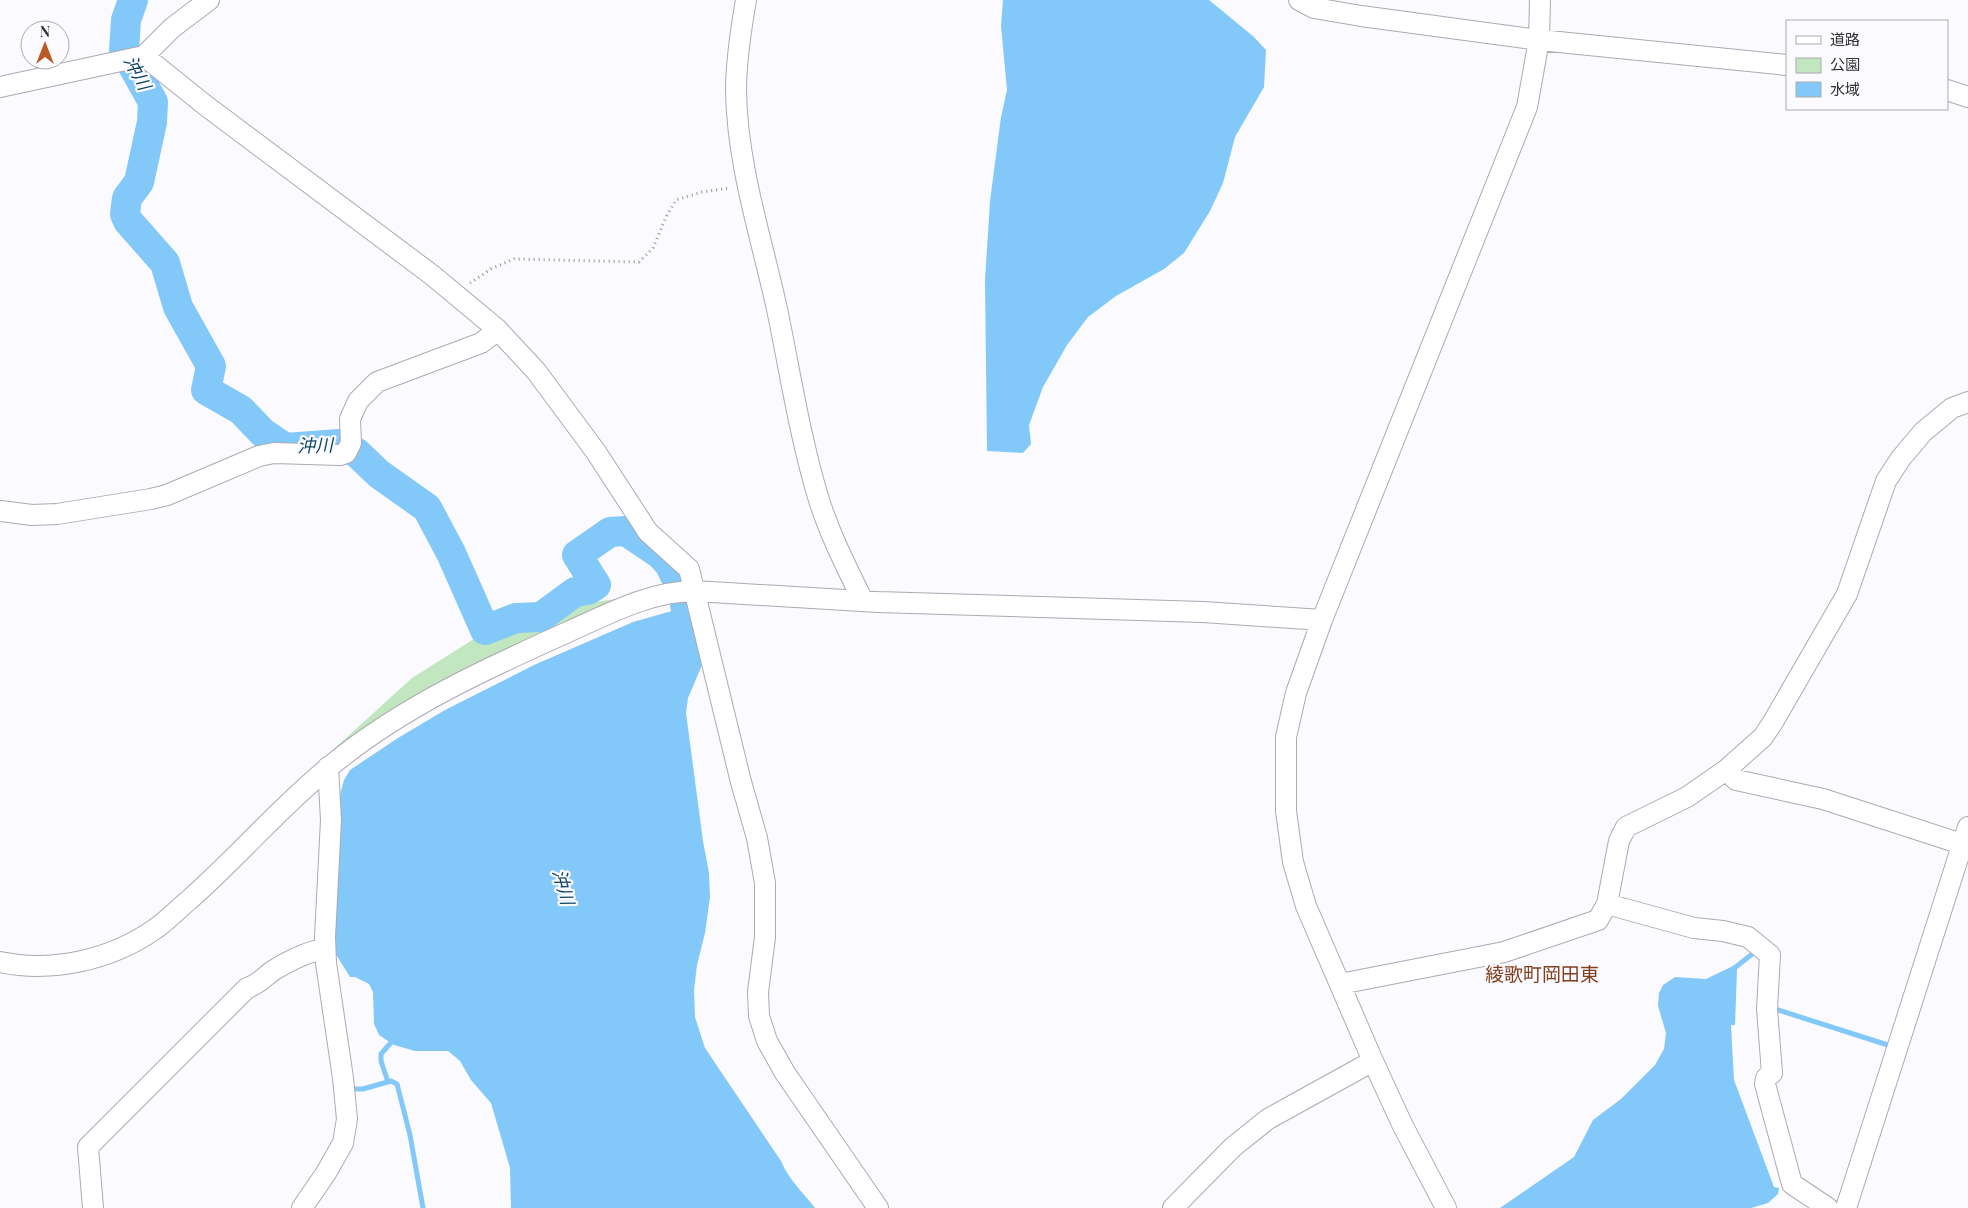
<svg xmlns="http://www.w3.org/2000/svg" width="1968" height="1208" font-family="'Playfair Display','Noto Sans JP',serif">
<style>
.green{fill:#c2e6bf}
.water{fill:#82c8f9}
.lines{fill:none;stroke-linecap:round;stroke-linejoin:round}
.stream{stroke:#82c8f9;stroke-width:5}
.river{stroke:#82c8f9;stroke-width:30}
.minor-casing{stroke:#aca9b3;stroke-width:22}
.path{stroke:#949397;stroke-width:3;stroke-dasharray:1 4;stroke-linecap:butt}
.minor{stroke:#fff;stroke-width:20}
.labels{text-anchor:middle;stroke-width:4.5;stroke-linejoin:round;paint-order:stroke}
.water-label{font-size:18px;font-style:italic;fill:#0e4565;stroke:#fbfafe}
.quarter-label{font-size:19px;fill:#803f1f;stroke:#fbfafe}
</style>
<rect width="100%" height="100%" fill="#fbfafe"/>
<path class="green" d="M643 595 379 721 313 768 412 678 477 637 518 621 542 620 566 603H588Z"/>
<path class="water" d="M1003 0H1209L1254 37 1266 50 1264 87 1235 137 1223 183 1210 211 1184 253 1164 269 1116 296 1088 317 1067 345 1043 387 1029 425 1031 444 1023 453 987 451 985 280 990 201 1001 117 1007 90 1001 26Z
M679 609 685 631 699 628 705 658 688 698 686 713 703 841 709 873 710 897 705 933 697 965 694 990 695 1017 705 1048 781 1161C787 1177 804 1194 815 1208H511L510 1168 491 1103 471 1080 460 1061 448 1051H415L394 1045 379 1035 374 1024 373 992 369 984 355 977H350L337 956 333 954 338 802 344 780 350 770 398 738 445 710 534 665 633 622Z
M1735 965 1737 969 1735 1025H1731L1734 1080 1774 1187 1779 1188 1778 1194 1768 1203 1751 1208H1500L1574 1157 1593 1120 1621 1099 1655 1065 1664 1049 1666 1033 1658 1006 1659 993 1663 985 1675 977 1706 979Z"/>
<g class="lines">
<path class="stream" d="M1732 970 1756 951 1757 952
M1772 1008 1891 1046V1043
M388 1082 381 1061V1054L395 1038
M352 1089H363L391 1081 397 1084 410 1135 423 1208"/>
<path class="river" d="M133 0 126 20 124 50 153 102 152 122 139 182 127 198 125 214 128 221 165 263 178 307 211 366 206 390 241 410 263 433 285 448 340 444 357 453 379 474 427 508 451 553 485 630 516 618 541 617 575 592 588 590 596 585 577 555 610 532 626 531 660 554 670 565 678 582
M657 655 688 620 685 604"/>
<g class="minor-casing">
<path id="minor" d="M746 0C741 29 736 60 736 90 737 165 761 236 777 309 790 372 800 438 819 500 830 535 847 568 863 601
M1299 0 1314 8 1361 16 1539 40 1787 65
M144 56 205 105 432 275 497 329 536 371 596 452 648 532 689 569 741 782 757 838 765 883V937L758 992 759 1016 767 1041 785 1073 878 1208
M0 87 144 56 172 28 209 0
M1947 90 1968 97
M0 511 32 515 57 514 151 499 167 495 259 456 274 453 340 455 346 453 351 443 350 419 358 401 377 382 481 343 498 330
M1726 770 1736 780 1823 799 1968 846
M1607 904 1694 928 1723 931 1748 937 1770 955 1767 1009 1772 1073 1766 1078 1765 1084 1792 1184 1828 1208
M0 962C52 973 111 960 155 929 167 921 178 909 189 900 237 858 279 808 328 768 398 709 485 669 568 632 608 614 651 591 695 591L878 602 1203 612 1322 620
M1340 984 1504 952 1598 920 1607 904 1619 841 1626 827 1687 797 1726 770 1763 737 1773 722 1847 594 1886 481 1901 458 1923 432 1952 408 1968 402
M93 1208 88 1147 247 988C258 985 265 976 274 970 289 961 308 951 325 949
M302 1208 326 1173 343 1143 347 1119 343 1078 326 963 325 937 331 820 328 767
M1173 1208 1233 1147 1268 1119 1373 1061
M1446 1208 1402 1124 1373 1061 1306 906 1293 862 1286 811V737L1296 693 1322 620 1527 107 1539 40 1540 0
M1846 1208 1968 827"/>
</g>
<path class="path" d="M470 283 491 269 514 259 639 262 653 248 666 217 676 200 702 192 730 188"/>
<use href="#minor" class="minor"/>
</g>
<g class="labels">
<g class="water-label">
<text transform="translate(137 73) rotate(62)" y="6">沖川</text>
<text transform="translate(315 446) rotate(-2)" y="6">沖川</text>
<text transform="translate(563 887) rotate(75)" y="6">沖川</text>
</g>
<g class="quarter-label">
<text x="1542" y="981">綾歌町岡田東</text>
</g>
</g>
<rect x="1786" y="20" width="162" height="90" fill="#fbfafe" stroke="#abaaae"/>
<rect x="1796" y="36" width="25" height="8" fill="#ffffff" stroke="#abaaae"/>
<text x="1830" y="45" font-size="15" fill="#323135">道路</text>
<rect x="1796" y="58" width="25" height="15" fill="#c2e6bf" stroke="#abaaae"/>
<text x="1830" y="70" font-size="15" fill="#323135">公園</text>
<rect x="1796" y="82" width="25" height="15" fill="#82c8f9" stroke="#abaaae"/>
<text x="1830" y="95" font-size="15" fill="#323135">水域</text>
<g transform="translate(45 45)"><circle r="24" fill="#fbfafe" stroke="#abaaae"/>
<path d="M0-4L9 19L0 12L-9 19Z" fill="#bc5824"/>
<text y="-8" font-size="14" font-weight="bold" text-anchor="middle" fill="#323135">N</text>
</g>
</svg>
